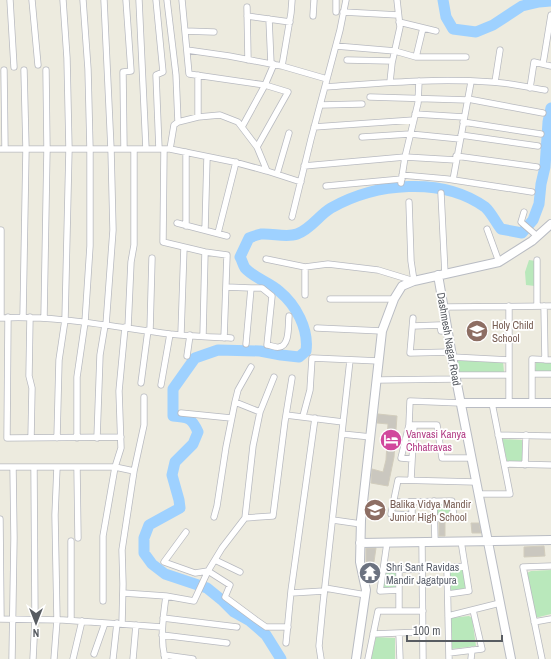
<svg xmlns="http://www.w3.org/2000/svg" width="551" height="659" font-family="'Archivo Narrow',sans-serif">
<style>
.green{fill:#b9e8bb}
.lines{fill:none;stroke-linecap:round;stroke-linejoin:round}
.river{stroke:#9ed1ff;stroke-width:11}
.building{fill:#cac7bf;stroke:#d2cdbd}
.street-casing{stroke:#b8bac0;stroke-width:7}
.secondary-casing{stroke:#b9bcc3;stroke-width:10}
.street{stroke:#fff;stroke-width:5.5}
.secondary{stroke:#fff;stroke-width:8}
.labels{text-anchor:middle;stroke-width:3.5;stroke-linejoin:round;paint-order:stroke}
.education-label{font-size:11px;fill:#785e54;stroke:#fff;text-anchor:start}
.street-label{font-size:11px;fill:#585c62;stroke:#fff}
.hotel-label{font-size:11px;fill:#b23c85;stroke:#fff;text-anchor:start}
.worship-label{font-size:11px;fill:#5b616d;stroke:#fff;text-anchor:start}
</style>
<rect width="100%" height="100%" fill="#edebdf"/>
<path class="green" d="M529 260 536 261 535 286 526 285 525 272Z
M456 360 503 362 504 372H460Z
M536 361H551V372H535Z
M502 439 522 440V462L507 461Z
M436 503H450L451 515H436Z
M463 568 466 588 449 592V574L450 570Z
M551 570V614L535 618 527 573 531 571Z
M385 572H397V586L396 589H383Z
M469 616 472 618 476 646 451 649V618Z
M376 637 395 638V659H371Z"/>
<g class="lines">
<path class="river" d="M443 0 446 17 453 29 476 32 493 25 522 6 539 2 551 1
M281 659 266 635 250 621 234 612 223 601 207 588 165 574 152 564 144 553V538L149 525 180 508 179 500 172 475 175 462 193 444 198 432C192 418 188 417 173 416V389L195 358 218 350 260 351 281 355 299 357 306 351C309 329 296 305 279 291 269 282 254 278 245 268 243 265 242 260 240 257L249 238C253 236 257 235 261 234 273 233 286 238 297 234 311 229 319 215 331 208 375 183 442 176 485 207 491 212 496 223 501 229L522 233 533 220 539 204 541 184 545 167 548 122 551 108"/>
</g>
<path class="building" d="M378 414 397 416 394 457 388 486 371 483 372 469 383 472 386 460 388 424 377 423Z
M439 522H445V536H439Z
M471 523H479L481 533H472Z
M544 546 545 556 524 557V547Z
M366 548H376L371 582 366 561Z"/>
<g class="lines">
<g class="street-casing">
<path id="street" d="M10 0 14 67
M32 0 38 65
M104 0 111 149 113 230 106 325
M139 0 146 149
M156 0 163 72 156 75 159 149
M167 0 176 75 178 122
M182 0 189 74 265 85 288 92 257 147
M247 7 248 60
M336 12V0
M343 12 398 15
M247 16 290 22
M313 16 314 0
M269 19 271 64
M399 22 436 31
M185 31 214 32
M336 46 395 51 416 57H466
M187 50 229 56 282 66 327 79
M416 57 423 28
M347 60 392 61
M543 64 551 15
M282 66 291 13 292 0
M4 70 5 149
M390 82 392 63 400 27 397 0
M495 82 500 50
M325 87C380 83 435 78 491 82 509 83 527 87 545 90
M530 88 534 62 551 66
M370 97 468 100
M468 99 543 113
M320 105 362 104
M415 114 464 117
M198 117V75
M463 122 541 134
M242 127 265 85 274 64
M314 127 414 120
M461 135 538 146
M362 137 410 134 460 139
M0 149H170L234 162 267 171
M124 149 123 72 131 71 126 0
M164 149 163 242 205 252 227 255 224 338
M170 149 174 125 178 122 198 117 220 115 238 122 257 147 267 171 301 182
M456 156 537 167
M304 166 405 157 456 160
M277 174 289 133
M402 175 447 179 532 192
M453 180 471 82
M401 183 405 157 418 103 419 81
M326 186 402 179
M441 193 445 274
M524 212 521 222 537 236
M292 217 311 139 340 30 346 0
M177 223 227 236
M186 226V152
M487 229 499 262
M205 230 207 157
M218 233 236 162
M266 259 305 267
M226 287 251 288 246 344
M251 288H262L272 296 267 345C270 345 276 348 279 347 290 346 288 325 289 316
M305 295V267L328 264 378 270 414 281 411 261 409 202
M330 299H394
M509 306V403
M537 306V260
M544 306 545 360
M444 307 551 306
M8 317 7 438 121 437
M23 317 26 149 24 70
M30 317 29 376 32 388 31 438
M0 318C57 315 113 327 170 334 190 336 211 337 231 338
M1 318V230
M44 318 47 149 46 70
M413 318 410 353 451 352
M413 326 440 325 441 331H448
M128 328 131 262 134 245V149
M317 328 382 331
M150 331 152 258
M181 334 184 247
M203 336 205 252
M187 356 190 335
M452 357 509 360
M532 374H551
M455 375H509
M378 380 456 379
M141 383 148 330
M161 385 170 334
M235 402 260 412
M532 403V359L551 360
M181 413 231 418
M286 415 343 422
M303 416 310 390 312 358 379 361
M409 425H437L442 458H472
M342 434 371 437
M498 435 551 436
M57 438 59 360 65 320 69 149 67 58 63 0
M77 438V377L85 322 90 246V149L88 69 83 0
M97 438 100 355 105 325
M412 459 401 458 409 425 410 401 461 403
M504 464 551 465
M525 465 526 435
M0 467H115L134 471
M77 467 78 538
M411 479 414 425
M479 494H510L492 403
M434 501 435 542
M394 502 452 501 454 518H435
M412 502V515L391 514 398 480 476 482
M214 517 217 506 226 447 235 402 238 390 251 367
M245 518 253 446 260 412 274 377
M0 519 1 619
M333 520 361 524
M186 532 164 562 195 573 208 571
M71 541V620
M422 542 423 659
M387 543 380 591 399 590
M215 560 240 572
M383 570 423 569
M325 588 366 595
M123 593 166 596
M291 593 324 591
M448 594 469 591 461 541
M103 601V536L115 467 121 448 119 391 125 327
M399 611V569
M448 616 500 603
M163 618 237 627
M0 619 63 620 162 627
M534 622 551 619
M122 624 123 584 122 550 134 471 144 425V397
M288 627H266L256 620 225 597 230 585 208 571 222 548 245 518 273 516 285 421 292 378
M399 633 400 659
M373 634 423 632
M162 635 227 643
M286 643 291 591 315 418
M449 653 482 649 473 610
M94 654 105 623
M164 655 193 659
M12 659 14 538 13 467
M33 659 35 619 34 467
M54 659 57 620 55 515 57 467
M73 659 82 621
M113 659 117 623
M133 659 136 625
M165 659C160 638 163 618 166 596L194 601 208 571
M321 659 319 646 323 604 350 360
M368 659 378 611H423
M449 659 447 568 465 566
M471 659 472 650
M542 659 523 567 551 566"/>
</g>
<g class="secondary-casing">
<path id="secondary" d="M438 275 456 379 511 659
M461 403H551
M360 543 551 540
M356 659 366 590 360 562 361 520 382 331 394 299 402 286 414 281 499 262 532 241 551 224"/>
</g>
<use href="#street" class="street"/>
<use href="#secondary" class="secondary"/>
</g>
<defs>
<g id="school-disc" transform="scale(1.15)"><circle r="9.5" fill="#8d6e63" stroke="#fff"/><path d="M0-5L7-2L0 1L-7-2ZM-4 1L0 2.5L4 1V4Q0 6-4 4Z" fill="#fff"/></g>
<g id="hotel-disc" transform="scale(1.15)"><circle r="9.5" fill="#d1479c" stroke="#fff"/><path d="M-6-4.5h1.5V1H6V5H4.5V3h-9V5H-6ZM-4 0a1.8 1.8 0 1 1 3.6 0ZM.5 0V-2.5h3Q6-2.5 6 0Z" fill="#fff"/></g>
<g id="temple-disc" transform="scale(1.15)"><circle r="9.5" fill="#6b7280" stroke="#fff"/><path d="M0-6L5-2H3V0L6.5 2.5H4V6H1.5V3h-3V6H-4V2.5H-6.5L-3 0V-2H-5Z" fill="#fff"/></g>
</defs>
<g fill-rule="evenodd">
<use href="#school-disc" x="477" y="331"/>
<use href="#hotel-disc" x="391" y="440"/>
<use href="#school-disc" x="375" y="510"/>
<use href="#temple-disc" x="370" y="573"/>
</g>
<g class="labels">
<g class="education-label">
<text x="492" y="329">Holy Child<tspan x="492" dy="13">School</tspan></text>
<text x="390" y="508">Balika Vidya Mandir<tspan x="390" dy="13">Junior High School</tspan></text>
</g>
<g class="street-label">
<text transform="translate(449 339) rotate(80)" y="4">Dashmesh Nagar Road</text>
</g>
<g class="hotel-label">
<text x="406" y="438">Vanvasi Kanya<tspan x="406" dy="13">Chhatravas</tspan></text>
</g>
<g class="worship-label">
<text x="386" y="571">Shri Sant Ravidas<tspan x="386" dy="13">Mandir Jagatpura</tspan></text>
</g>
</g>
<g transform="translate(36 623) rotate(180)" stroke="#ffffff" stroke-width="3" paint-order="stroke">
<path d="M0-3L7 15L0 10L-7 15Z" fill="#585c62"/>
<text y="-6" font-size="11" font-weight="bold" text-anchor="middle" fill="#585c62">N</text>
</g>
<path d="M407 635v6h95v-6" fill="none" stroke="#585c62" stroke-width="2"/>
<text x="413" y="635" font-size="12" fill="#585c62" stroke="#ffffff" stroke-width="3" paint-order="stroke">100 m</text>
</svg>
